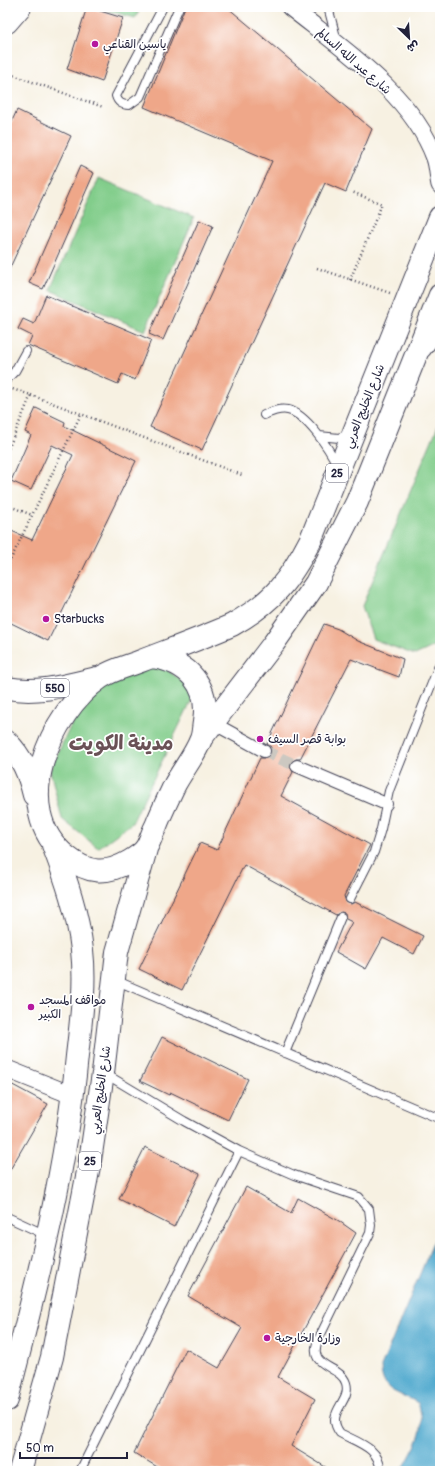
<svg xmlns="http://www.w3.org/2000/svg" width="447" height="1478" font-family="Pangolin,'Playpen Sans Arabic',sans-serif">
<style>
.green{fill:#82cd8b;stroke:#527863}
.water{fill:#50a9ce;stroke:#396684}
.building{fill:#efa789}
.lines{fill:none;stroke-linecap:round;stroke-linejoin:round}
.pedestrian-tunnel{stroke:#ccc8c1;stroke-width:12;stroke-dasharray:12 6;stroke-linecap:butt}
.service-casing{stroke:#424154;stroke-width:10}
.pedestrian-casing{stroke:#424154;stroke-width:14}
.minor-casing{stroke:#424154;stroke-width:19}
.primary-casing{stroke:#424154;stroke-width:24}
.path{stroke:#424154;stroke-width:2.5;stroke-dasharray:1 3;stroke-linecap:butt}
.service{stroke:#fff;stroke-width:8}
.pedestrian{stroke:#fff;stroke-width:12}
.minor{stroke:#fff;stroke-width:17}
.primary{stroke:#fff;stroke-width:22}
.poi-dot{fill:#b5179e;stroke:#fff;stroke-width:1.5}
.labels{text-anchor:middle;stroke-width:3.5;stroke-linejoin:round;paint-order:stroke}
.shield{fill:#fff;stroke:#646476;stroke-width:1}
.shield-label{font-size:11px;font-weight:bold;fill:#22223b}
.poi-label{font-size:12px;fill:#22223b;stroke:#fff;text-anchor:start}
.street-label{font-size:12px;fill:#22223b;stroke:#fff}
.town-label{font-size:20px;font-weight:bold;fill:#6a5156;stroke:#fff}
</style>
<rect width="100%" height="100%" fill="#fff"/>
<filter id="ink" filterUnits="userSpaceOnUse"><feTurbulence type="fractalNoise" baseFrequency=".025" numOctaves="2"/><feDisplacementMap in="SourceGraphic" scale="8" xChannelSelector="R" yChannelSelector="G"/><feConvolveMatrix kernelMatrix="1 2 1 2 8 2 1 2 1" color-interpolation-filters="sRGB"/></filter>
<filter id="wash" filterUnits="userSpaceOnUse"><feTurbulence type="fractalNoise" baseFrequency=".012" numOctaves="4" result="noise"/><feDisplacementMap in="SourceGraphic" scale="16" xChannelSelector="R" yChannelSelector="G"/><feGaussianBlur stdDeviation="0.9" result="paint"/><feColorMatrix in="noise" values="0 0 0 0 0 0 0 0 0 0 0 0 0 0 0 0 0 1.4 0 .05"/><feComposite in="paint" operator="in"/></filter>
<g filter="url(#wash)">
<rect width="100%" height="100%" fill="#f7f1e2"/>
<path class="green" d="M96 7H141L135 18Z
M99 178 194 218 145 331 50 290Z
M440 421V638L437 645 415 655 373 639 362 606Z
M152 659 196 691 132 823 98 848 62 819 50 770 72 723 102 678Z"/>
<path class="water" d="M440 1226V1471H402C415 1445 428 1432 418 1403 398 1391 382 1394 381 1367Z"/>
<g id="blocks">
<path class="building" d="M87 7 123 18 102 82 67 69Z
M185 7H227L372 129 346 192 325 183 202 450 150 427 272 161 144 107Z
M17 110 71 136 7 274V132Z
M80 166 94 173 43 289 29 283Z
M199 220 213 226 163 340 149 334Z
M46 295 151 340 135 380 122 374 118 384 28 345 32 336 18 329 23 319 34 324Z
M36 408 65 422 64 426 136 461 48 641 7 621V529L32 540 73 455 52 445 31 490 11 481 31 435 25 432Z
M324 624 338 629 358 641 403 659 399 677 351 659 300 759H296L290 763V767L293 772 281 796 370 845 344 896 346 902 351 904 355 902 423 936 414 954 383 938 366 969 336 952 352 922 346 919 345 913 341 912 336 915 244 865 182 990 139 969 200 843 217 850 260 758H268L271 754V747L267 744Z
M162 1037 248 1079 228 1120 170 1092 169 1095 140 1081Z
M7 1082 48 1104 7 1175Z
M145 1147 200 1174 174 1227 119 1199Z
M246 1187 291 1213 298 1198 339 1221 356 1233 278 1377 315 1399 291 1446 332 1471H164L134 1453 186 1349 219 1368 242 1328 188 1296Z"/>
</g>
</g>
<g filter="url(#ink)">
<use href="#blocks" fill-opacity="0" stroke="#424154" stroke-width="1"/>
<g class="lines">
<path class="pedestrian-tunnel" d="M264 751 297 766"/>
<g class="service-casing">
<path id="service" d="M163 7 116 96C118 103 122 105 129 105L140 97 179 7
M328 7 337 41
M426 352 440 333
M7 379 15 371 26 351
M264 415C271 412 279 408 288 410 306 414 329 448 337 465
M319 436 339 438 349 434
M350 899 374 852 381 829 389 791 440 663
M115 980 440 1119
M285 1053 341 917
M104 1073 184 1121 239 1151 294 1175 359 1197 369 1209 371 1225 370 1233 319 1338C305 1369 340 1364 346 1383 352 1402 324 1412 340 1433 356 1442 381 1448 380 1471
M7 1217 46 1235
M80 1471 239 1151"/>
</g>
<g class="pedestrian-casing">
<path id="pedestrian" d="M213 723 264 751
M297 766 386 804"/>
</g>
<g class="minor-casing">
<path id="minor" d="M290 7C341 48 412 94 435 158 438 166 438 176 440 185
M7 1069 74 1096"/>
</g>
<g class="primary-casing">
<path id="primary" d="M7 22 20 7
M153 657C188 662 210 686 204 722 203 728 203 734 201 739 195 755 182 771 174 786 168 799 161 813 156 826 152 833 150 842 146 848 143 853 135 858 130 861 106 875 88 874 66 856 8 809 50 713 100 678 111 670 128 666 141 661 172 649 202 638 232 625 273 602 290 580 311 539L440 217
M7 688C38 694 68 685 97 678
M203 736 274 643 316 583 357 502 440 295
M7 742C22 757 29 774 34 795
M7 1400C36 1286 66 1173 77 1056 81 1021 86 985 82 950 78 914 66 879 53 845
M20 1471 52 1357 90 1161 103 1073 117 952 146 849"/>
</g>
<path class="path" d="M10 74 103 107
M317 268 390 293
M350 280 382 204 352 192
M31 395 242 475
M7 452 31 395 12 389
M7 505 32 515
M7 567 81 414"/>
<use href="#service" class="service"/>
<use href="#pedestrian" class="pedestrian"/>
<use href="#minor" class="minor"/>
<use href="#primary" class="primary"/>
</g>
</g>
<g class="poi-dot">
<circle cx="95" cy="44" r="4"/>
<circle cx="46" cy="619" r="4"/>
<circle cx="260" cy="739" r="4"/>
<circle cx="31" cy="1007" r="4"/>
<circle cx="267" cy="1338" r="4"/>
</g>
<g class="labels">
<g class="shield">
<rect x="326" y="464" width="22" height="18" rx="3"/>
<rect x="41" y="679" width="28" height="18" rx="3"/>
<rect x="79" y="1152" width="22" height="18" rx="3"/>
</g>
<g class="shield-label">
<text x="337" y="477">25</text>
<text x="55" y="692">550</text>
<text x="90" y="1165">25</text>
</g>
<g class="poi-label">
<text x="103" y="48">ياسين القناعي</text>
<text x="54" y="623">Starbucks</text>
<text x="268" y="743">بوابة قصر السيف</text>
<text x="39" y="1004">مواقف المسجد<tspan x="39" dy="14">الكبير</tspan></text>
<text x="275" y="1342">وزارة الخارجية</text>
</g>
<g class="street-label">
<text transform="translate(354 61) rotate(41)" y="4">شارع عبد الله السالم</text>
<text transform="translate(364 406) rotate(-68)" y="4">شارع الخليج العربي</text>
<text transform="translate(100 1090) rotate(-82)" y="4">شارع الخليج العربي</text>
</g>
<g class="town-label">
<text x="121" y="750">مدينة الكويت</text>
</g>
</g>
<rect width="447" height="1478" fill="none" stroke="#fff" stroke-width="24"/>
<g transform="translate(409 38) rotate(155)" stroke="#ffffff" stroke-width="3" paint-order="stroke">
<path d="M0-3L7 15L0 10L-7 15Z" fill="#22223b"/>
<text y="-6" font-size="11" font-weight="bold" text-anchor="middle" fill="#22223b">ش</text>
</g>
<path d="M20 1452v6h107v-6" fill="none" stroke="#22223b" stroke-width="2"/>
<text x="26" y="1452" font-size="12" fill="#22223b" stroke="#ffffff" stroke-width="3" paint-order="stroke">50 m</text>
</svg>
